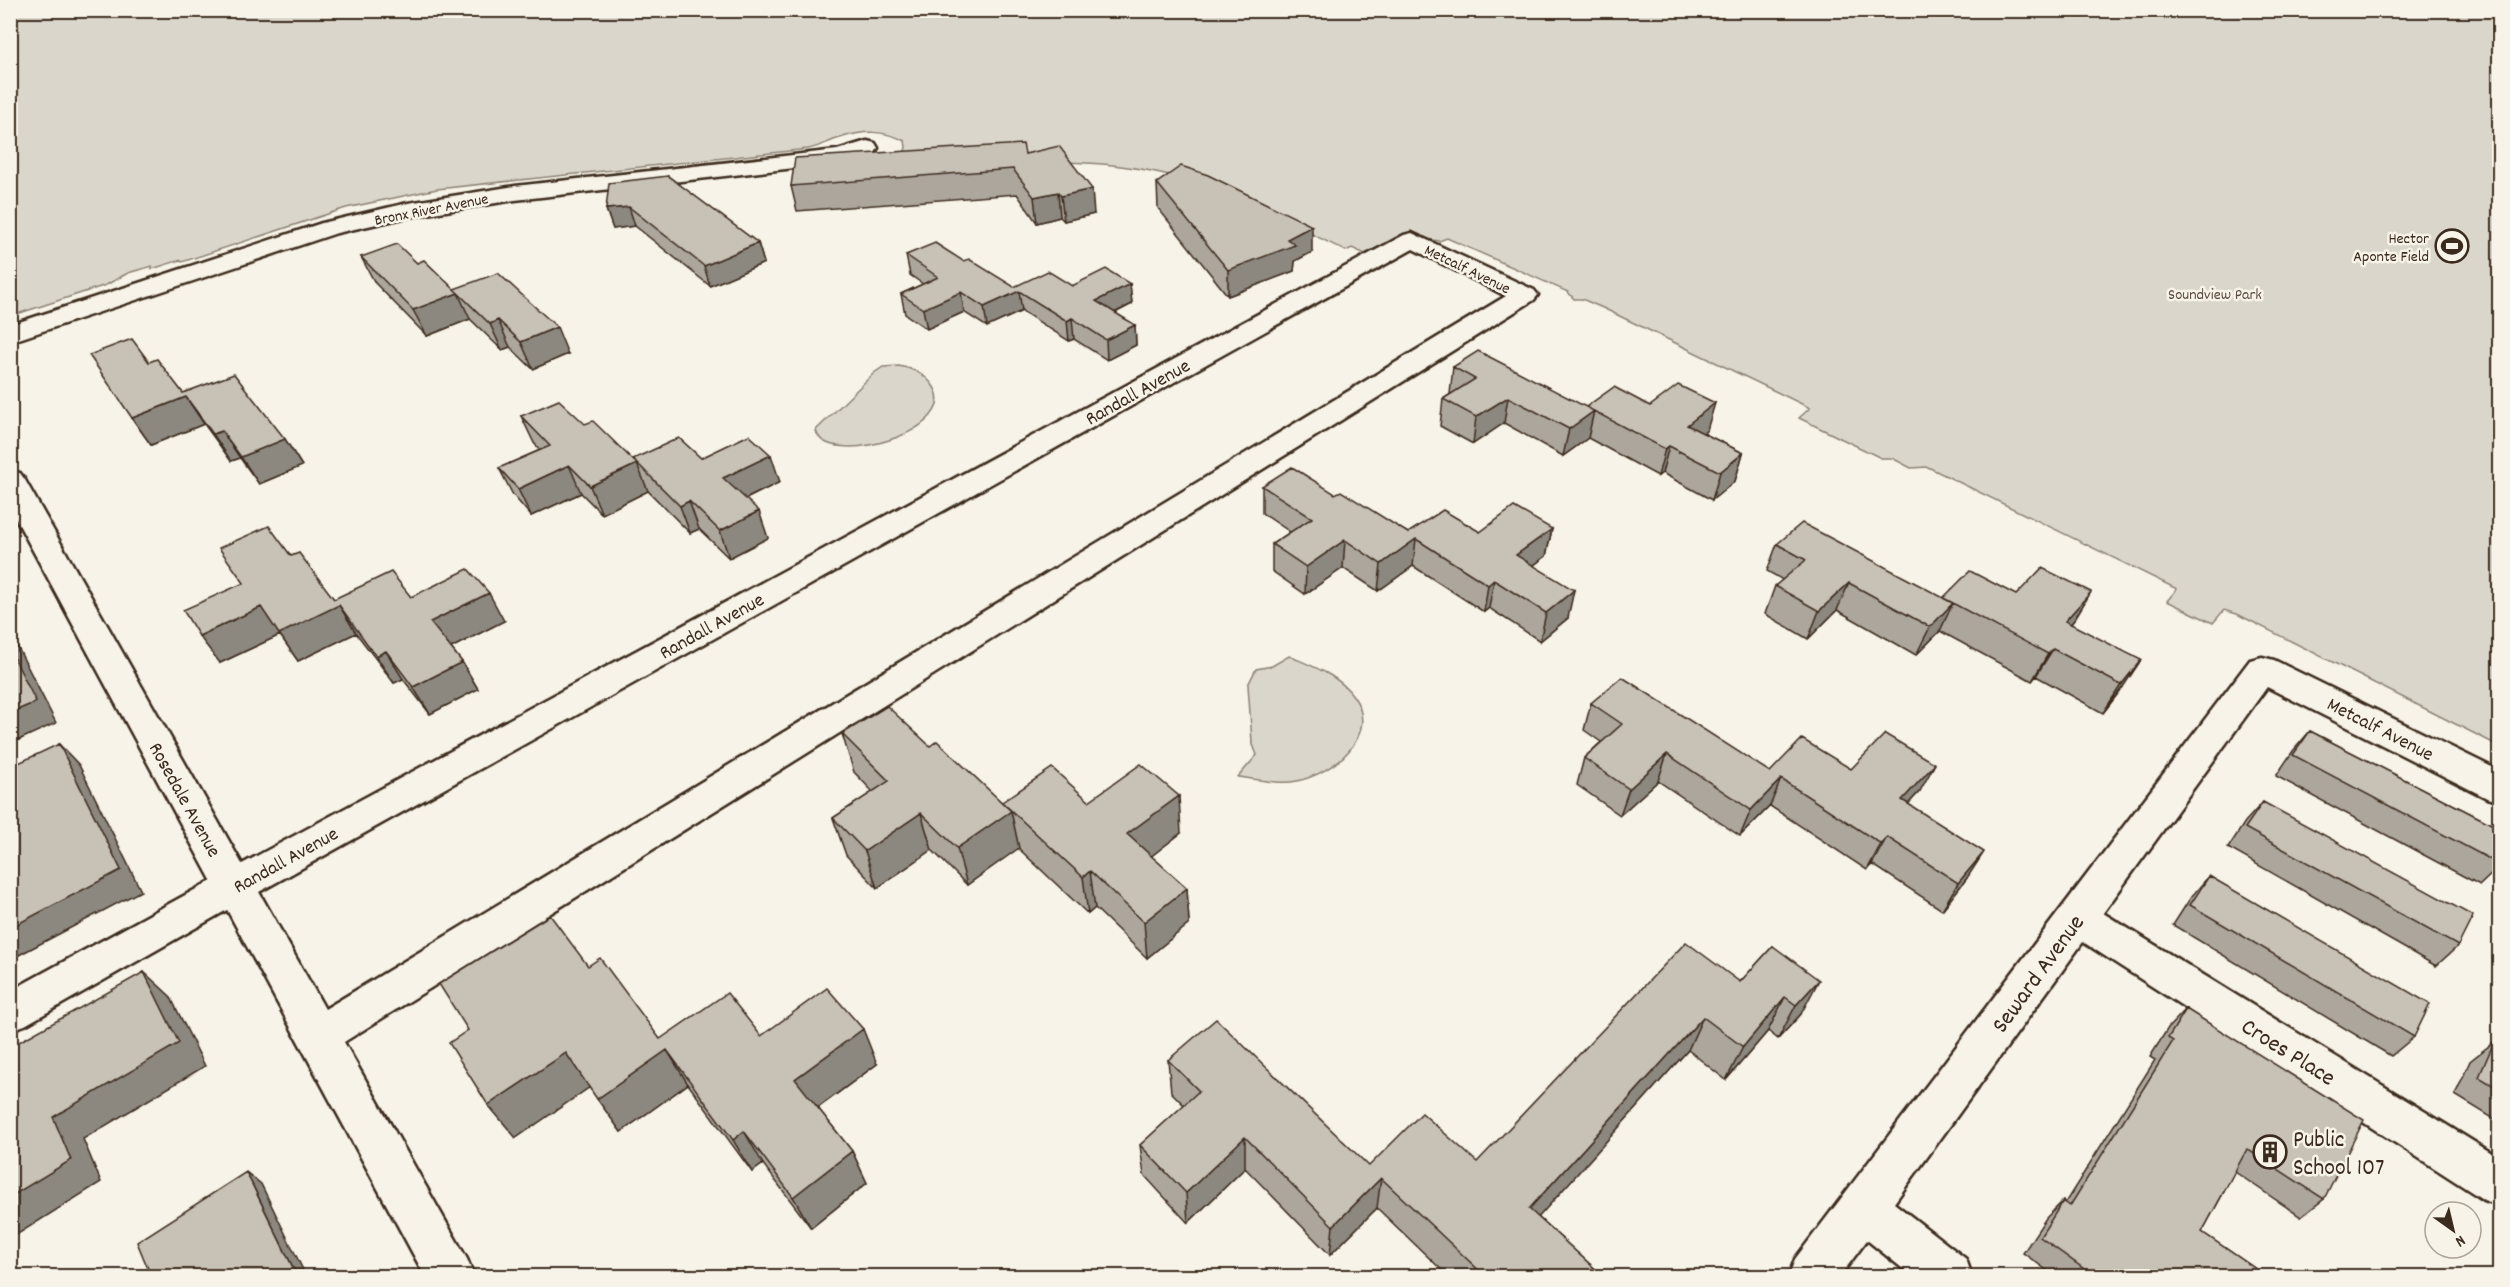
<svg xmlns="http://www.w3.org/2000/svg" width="2510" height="1287" font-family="Dekko,sans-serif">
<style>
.green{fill:#dbd6cb;stroke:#8b8074;stroke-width:1.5}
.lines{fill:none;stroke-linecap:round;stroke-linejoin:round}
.street-casing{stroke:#3b2a1e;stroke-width:5}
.secondary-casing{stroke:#3b2a1e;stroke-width:5}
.street{fill:#f7f3e8;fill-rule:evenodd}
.secondary{fill:#f7f3e8;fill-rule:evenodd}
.wall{fill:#aca69d;stroke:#3b2a1e;stroke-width:1.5}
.shaded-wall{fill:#8c877f;stroke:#3b2a1e;stroke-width:1.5}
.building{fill:#c8c1b6;stroke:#3b2a1e;stroke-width:1.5}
.labels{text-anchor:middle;stroke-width:5;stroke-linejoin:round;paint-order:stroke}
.far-street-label{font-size:16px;fill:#3b2a1e;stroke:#f7f3e8}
.far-poi-label{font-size:16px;fill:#3b2a1e;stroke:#f7f3e8;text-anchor:end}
.far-park-label{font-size:16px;fill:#5b4c41;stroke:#f7f3e8}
.street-label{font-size:20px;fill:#3b2a1e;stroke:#f7f3e8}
.near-street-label{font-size:24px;fill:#3b2a1e;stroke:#f7f3e8}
.near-poi-label{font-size:24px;fill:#3b2a1e;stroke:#f7f3e8;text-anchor:start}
</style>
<rect width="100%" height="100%" fill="#f7f3e8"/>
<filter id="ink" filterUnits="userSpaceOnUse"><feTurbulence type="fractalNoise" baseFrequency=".0167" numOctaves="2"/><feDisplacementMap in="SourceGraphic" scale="12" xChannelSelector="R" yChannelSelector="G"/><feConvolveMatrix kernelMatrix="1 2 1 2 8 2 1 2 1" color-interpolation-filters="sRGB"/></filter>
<g filter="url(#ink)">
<path class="green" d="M10 11H2499V746L2237 614 2224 610 2213 623 2167 601 2177 589 1928 467 1911 468 1892 458H1881L1799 418 1810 408 1605 309 1582 299H1574L1568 292 1447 238 1439 241 1402 235 1365 254 1352 248 1346 251C1286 222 1221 185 1156 172 1073 154 984 164 900 170L906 147 905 141C883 130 864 130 840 138 829 141 820 147 808 149L437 189 346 208 182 262 180 260 152 269V266L128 273 106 285 11 316Z
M899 366C911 368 924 374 931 383 970 430 823 471 816 430L874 373 883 367Z
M1289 656C1312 666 1339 675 1354 697 1381 736 1332 774 1297 781 1279 785 1257 779 1238 777L1257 755 1252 742 1248 685 1256 669 1272 666Z"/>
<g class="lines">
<g class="street-casing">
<path id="street" d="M867 141 875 143 878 148 875 153 839 163 515 200 408 217 337 233 10 342V325L322 223 408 203 515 186 837 150Z
M1412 233 1534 290 1538 295 1534 300 344 1042 467 1259 474 1276H425L10 508V471L20 473 25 480 242 864 1404 235ZM1413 249 1506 296 325 1009 259 892Z
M2262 657 2274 660 2500 771V802L2487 798 2267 687 2103 913 2500 1158V1206L2484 1200 2083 942 1894 1203 1966 1259 1972 1276H1912L1867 1240 1840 1276H1789L1795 1259 2250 660Z"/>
</g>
<g class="secondary-casing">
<path id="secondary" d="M234 871 248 876 253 887 248 898 25 1025 10 1030V991L220 876Z"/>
</g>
<use href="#street" class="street"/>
<use href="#secondary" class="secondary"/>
</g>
<path class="wall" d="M1025 154 1094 214 1064 221 1060 217 1037 223 1017 194 797 211 791 186Z
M668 176 758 243 764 263 710 286 635 226 613 229 606 209Z
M1157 183 1312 252 1295 261 1294 271 1228 296 1158 208Z
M906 255 963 261 1014 287 1130 284 1132 304 1115 313 1135 325 1136 345 1107 360 1074 339 1069 341 1022 311 987 327 964 312 927 329 905 314 901 294 923 284 910 275Z
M361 257 417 263 454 290 568 354 533 369 510 347 502 350 470 319 427 336 375 283Z
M149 362 183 393 285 439 302 466 259 484 240 458 231 461 204 424 151 445 132 418Z
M1453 367 1586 407 1650 406 1707 430 1703 433 1743 453 1735 481 1712 500 1662 473 1658 476 1588 438 1563 456 1504 423 1473 444 1440 426 1443 399 1451 394H1450Z
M521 416 585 424 633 460 701 458 780 482 746 499 768 538 729 558 699 529 690 533 648 491 602 514 581 493 531 516 513 495 499 468 540 450 534 443Z
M1262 486 1335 494 1408 533 1480 532 1552 529 1546 556 1534 565 1568 618 1540 641 1489 608 1484 612 1413 566 1378 591 1343 568 1305 594 1272 571V544L1290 532 1262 513Z
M1777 544 1943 598 2016 595 2074 620 2071 624 2123 687 2103 713 2036 676 2032 681 1940 631 1916 655 1837 610 1808 639 1765 614 1775 586 1783 580 1767 571Z
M291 556 334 599 504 621 451 648 462 662 478 689 430 714 403 679 394 683 356 633 298 661 280 635 220 663 244 583Z
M1591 703 1770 772 1851 769 1920 791 1908 804 1967 878 1942 910 1872 864 1867 870 1770 806 1740 836 1658 781 1620 815 1577 785 1584 758 1601 742 1584 730Z
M2310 731 2499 828V867L2480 885 2276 776 2293 751Z
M842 734 930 746 1003 803 1089 801 1181 833 1151 856 1187 888 1189 924 1147 958 1095 908 1088 914 1018 848 967 885 932 850 877 888 846 855 833 818 873 792 854 772Z
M2263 802 2458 946 2436 966 2228 848 2245 822Z
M2209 876 2414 1037 2391 1056 2173 925 2191 897Z
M1773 946 1801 1014 1778 1039 1768 1031 1726 1080 1688 1050 1538 1217 1603 1276H1448L1377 1208 1330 1255 1245 1168 1188 1223 1144 1175 1140 1145 1184 1105 1171 1092 1168 1060 1369 1166 1477 1162 1740 982Z
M588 966 660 1039 877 1064 818 1108 852 1151 867 1183 811 1228 763 1164 752 1172 688 1084 621 1132 589 1087 516 1138Z
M2186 1009 2324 1199 2301 1217 2235 1172 2202 1232 2266 1276H2055L2023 1253 2046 1218 2063 1201 2065 1203 2155 1060 2150 1057 2168 1028Z
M2494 1042 2499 1045V1122L2455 1095 2470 1061Z"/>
<path class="shaded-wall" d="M1092 189 1094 214 1064 221 1061 196Z
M1058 192 1060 217 1037 223 1034 197Z
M629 207 635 226 613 229 606 209Z
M1312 226V252L1295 261 1294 271 1228 296V270Z
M758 243 764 263 710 286 704 266Z
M1130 284 1132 304 1098 321 1096 301Z
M1019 291 1022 311 987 327 984 307Z
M961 292 964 312 927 329 923 309Z
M458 293 470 319 427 336 413 310Z
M1072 318 1074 339 1069 341 1067 321Z
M498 320 510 347 502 350 490 324Z
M1135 325 1136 345 1107 360 1106 340Z
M557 327 568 354 533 369 521 342Z
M186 397 204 424 151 445 132 418Z
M1508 397 1504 423 1473 444 1476 417Z
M1715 403 1707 430 1679 452 1687 425Z
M1594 411 1588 438 1563 456 1569 429Z
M222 431 240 458 231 461 213 434Z
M285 439 302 466 259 484 241 457Z
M1669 446 1662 473 1658 476 1665 449Z
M1743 453 1735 481 1712 500 1720 472Z
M771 455 780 482 733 505 723 478Z
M637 464 648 491 602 514 590 486Z
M569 465 581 493 531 516 518 489Z
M689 501 699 529 690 533 680 506Z
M759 511 768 538 729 558 720 531Z
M1552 529 1546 556 1511 582 1516 555Z
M1416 539 1413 566 1378 591 1381 564Z
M1345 540 1343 568 1305 594 1306 567Z
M1494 580 1489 608 1484 612 1488 585Z
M1849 583 1837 610 1808 639 1819 611Z
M1574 590 1568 618 1540 641 1546 613Z
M2091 592 2074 620 2049 648 2065 621Z
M489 593 504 621 447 650 430 622Z
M1953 603 1940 631 1916 655 1930 627Z
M339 605 356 633 298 661 280 635 220 663 199 636 261 607Z
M10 632 56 723 10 744Z
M2053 649 2036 676 2032 681 2048 654Z
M386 651 403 679 394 683 376 656Z
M2141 660 2123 687 2103 713 2121 685Z
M462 662 478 689 430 714 413 687Z
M59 744 79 765 141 891 17 956 10 951V928Z
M1667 754 1658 781 1620 815 1629 789Z
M1935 764 1920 791 1887 827 1902 800Z
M1781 779 1770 806 1740 836 1751 810Z
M1179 796 1181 833 1131 872 1127 834Z
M1011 811 1019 848 967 885 957 848Z
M921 813 932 850 877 888 865 851Z
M1887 837 1872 864 1867 870 1881 844Z
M1984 852 1967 878 1942 910 1958 883Z
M1090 871 1095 908 1088 914 1083 877Z
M1187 888 1189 924 1147 958 1144 922Z
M144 972 170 996 205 1066 83 1139 101 1182 10 1239V1197L53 1117Z
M1819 980 1801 1014 1778 1039 1796 1005Z
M1785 997 1768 1031 1726 1080 1743 1047Z
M1703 1017 1688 1050 1519 1239 1529 1209Z
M863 1029 877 1064 812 1112 795 1079Z
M667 1050 688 1084 621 1132 597 1099Z
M566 1053 590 1087 516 1138 488 1105Z
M744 1131 763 1164 752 1172 733 1140Z
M1245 1137V1168L1188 1223 1186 1193Z
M852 1151 867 1183 811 1228 793 1197Z
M246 1172 261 1184 306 1276H297Z
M1381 1178 1377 1208 1330 1255 1333 1226Z
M76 1271 85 1276H78Z"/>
<path class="building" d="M1023 144 1025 154 1059 146 1092 189 1061 196 1058 192 1034 197 1013 169 791 186 795 158Z
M1181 166 1208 175 1312 226 1287 239 1295 245 1228 270 1157 183Z
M668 176 758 243 704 266 629 207 606 209 609 183Z
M935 243 963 261 969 259 1014 287 1048 271 1072 286 1106 269 1130 284 1096 301 1135 325 1106 340 1072 318 1067 321 1019 291 984 307 961 292 923 309 901 294 938 277 906 255Z
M397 244 417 263 424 260 458 293 413 310 361 257Z
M498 273 557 327 521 342 498 320 490 324 454 289Z
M132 339 149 362 157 359 183 393 234 374 285 439 241 457 222 431 213 434 186 397 132 418 89 355Z
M1478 351 1594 411 1569 429 1508 397 1476 417 1443 399 1475 379 1453 367Z
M1678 385 1715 403 1687 425 1743 453 1720 472 1669 446 1665 449 1586 407 1614 387 1650 406Z
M559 400 585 424 593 421 637 464 590 486 569 465 518 489 499 468 550 446 521 416Z
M749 435 771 455 723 478 759 511 720 531 689 501 680 506 633 459 679 438 701 458Z
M1292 467 1335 494 1341 491 1408 533 1443 510 1480 532 1514 507 1552 529 1516 555 1574 590 1546 613 1494 580 1488 585 1416 539 1381 564 1345 540 1306 567 1272 544 1312 518 1262 486Z
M1802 523 1953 603 1930 627 1849 583 1819 611 1775 586 1806 560 1777 544Z
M269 526 291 556 299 553 334 599 391 572 411 597 468 569 489 593 430 622 462 662 413 687 386 651 376 656 339 605 279 634 261 607 199 636 183 610 244 583 219 548Z
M2042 568 2091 592 2065 621 2141 660 2121 685 2053 649 2048 654 1943 598 1970 571 2016 595Z
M10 650 36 702 10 713Z
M1622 677 1770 772 1802 739 1851 769 1885 734 1935 764 1902 800 1984 852 1958 883 1887 837 1881 844 1781 779 1751 810 1667 754 1629 789 1584 758 1622 724 1591 703Z
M887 706 930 746 937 741 1011 811 957 848 921 813 865 851 833 818 889 781 842 734Z
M2310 731 2499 828V864L2293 755Z
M59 744 121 870 10 928V767Z
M1141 764 1179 796 1127 834 1187 888 1144 922 1090 871 1083 877 1002 802 1052 768 1089 801Z
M2263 802 2473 916 2458 946 2245 828Z
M2209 876 2430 1004 2414 1037 2190 905Z
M550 915 588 966 600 958 660 1039 727 993 761 1036 827 988 863 1029 795 1079 852 1151 793 1197 744 1131 733 1140 667 1050 597 1099 566 1053 488 1105 449 1043 468 1030 439 984Z
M1686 942 1740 982 1773 946 1819 980 1796 1005 1785 997 1743 1047 1703 1017 1529 1209 1603 1276H1503L1497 1271 1492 1276H1485L1381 1178 1333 1226 1245 1137 1186 1193 1140 1145 1199 1091 1168 1060 1216 1019 1369 1166 1422 1113 1477 1162Z
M144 972 179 1043 53 1117 71 1160 10 1197V1047Z
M2186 1009 2364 1120 2324 1199 2247 1149 2202 1232 2266 1276H2094L2040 1237 2063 1201 2070 1206 2173 1041 2168 1038Z
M2494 1042 2499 1045V1089L2479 1077Z
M246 1172 297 1276H151L137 1242Z
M76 1271 78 1276H68Z"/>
</g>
<defs>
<g id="stadium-ring" transform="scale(1.725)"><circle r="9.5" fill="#f7f3e8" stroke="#3b2a1e" stroke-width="1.5"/><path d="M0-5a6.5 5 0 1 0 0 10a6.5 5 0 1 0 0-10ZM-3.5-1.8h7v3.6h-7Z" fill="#3b2a1e"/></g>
<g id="building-ring" transform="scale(1.725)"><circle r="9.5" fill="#f7f3e8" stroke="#3b2a1e" stroke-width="1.5"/><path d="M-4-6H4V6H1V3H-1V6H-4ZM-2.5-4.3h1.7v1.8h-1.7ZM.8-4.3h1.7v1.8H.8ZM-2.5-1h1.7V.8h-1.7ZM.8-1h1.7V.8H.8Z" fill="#3b2a1e"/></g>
</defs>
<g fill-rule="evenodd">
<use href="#stadium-ring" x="2452" y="246"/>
<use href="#building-ring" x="2270" y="1152"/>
</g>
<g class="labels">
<g class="far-street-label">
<text transform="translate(431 208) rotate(-11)" y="6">Bronx River Avenue</text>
<text transform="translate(1468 268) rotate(26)" y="6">Metcalf Avenue</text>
</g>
<g class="far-poi-label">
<text x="2429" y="243">Hector<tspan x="2429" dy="18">Aponte Field</tspan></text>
</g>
<g class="far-park-label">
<text x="2215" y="299">Soundview Park</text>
</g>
<g class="street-label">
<text transform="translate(1137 391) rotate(-29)" y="7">Randall Avenue</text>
<text transform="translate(711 625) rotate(-29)" y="7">Randall Avenue</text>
<text transform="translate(2381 728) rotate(27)" y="7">Metcalf Avenue</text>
<text transform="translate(186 799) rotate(61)" y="7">Rosedale Avenue</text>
<text transform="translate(285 859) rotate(-29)" y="7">Randall Avenue</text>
</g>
<g class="near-street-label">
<text transform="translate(2037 973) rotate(-54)" y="8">Seward Avenue</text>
<text transform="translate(2289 1051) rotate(32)" y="8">Croes Place</text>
</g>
<g class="near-poi-label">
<text x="2293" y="1146">Public<tspan x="2293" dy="28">School 107</tspan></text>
</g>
</g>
<rect width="2510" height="1287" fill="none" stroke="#f7f3e8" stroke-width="36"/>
<rect x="18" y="18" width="2474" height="1251" fill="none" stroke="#3b2a1e" stroke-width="2" filter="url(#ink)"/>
<g transform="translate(2453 1230) rotate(146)"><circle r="28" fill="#f7f3e8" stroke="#aca397" stroke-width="1.5"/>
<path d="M0-4.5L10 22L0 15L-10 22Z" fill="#3b2a1e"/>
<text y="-9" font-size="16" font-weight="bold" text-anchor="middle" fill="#3b2a1e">N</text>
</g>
</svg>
